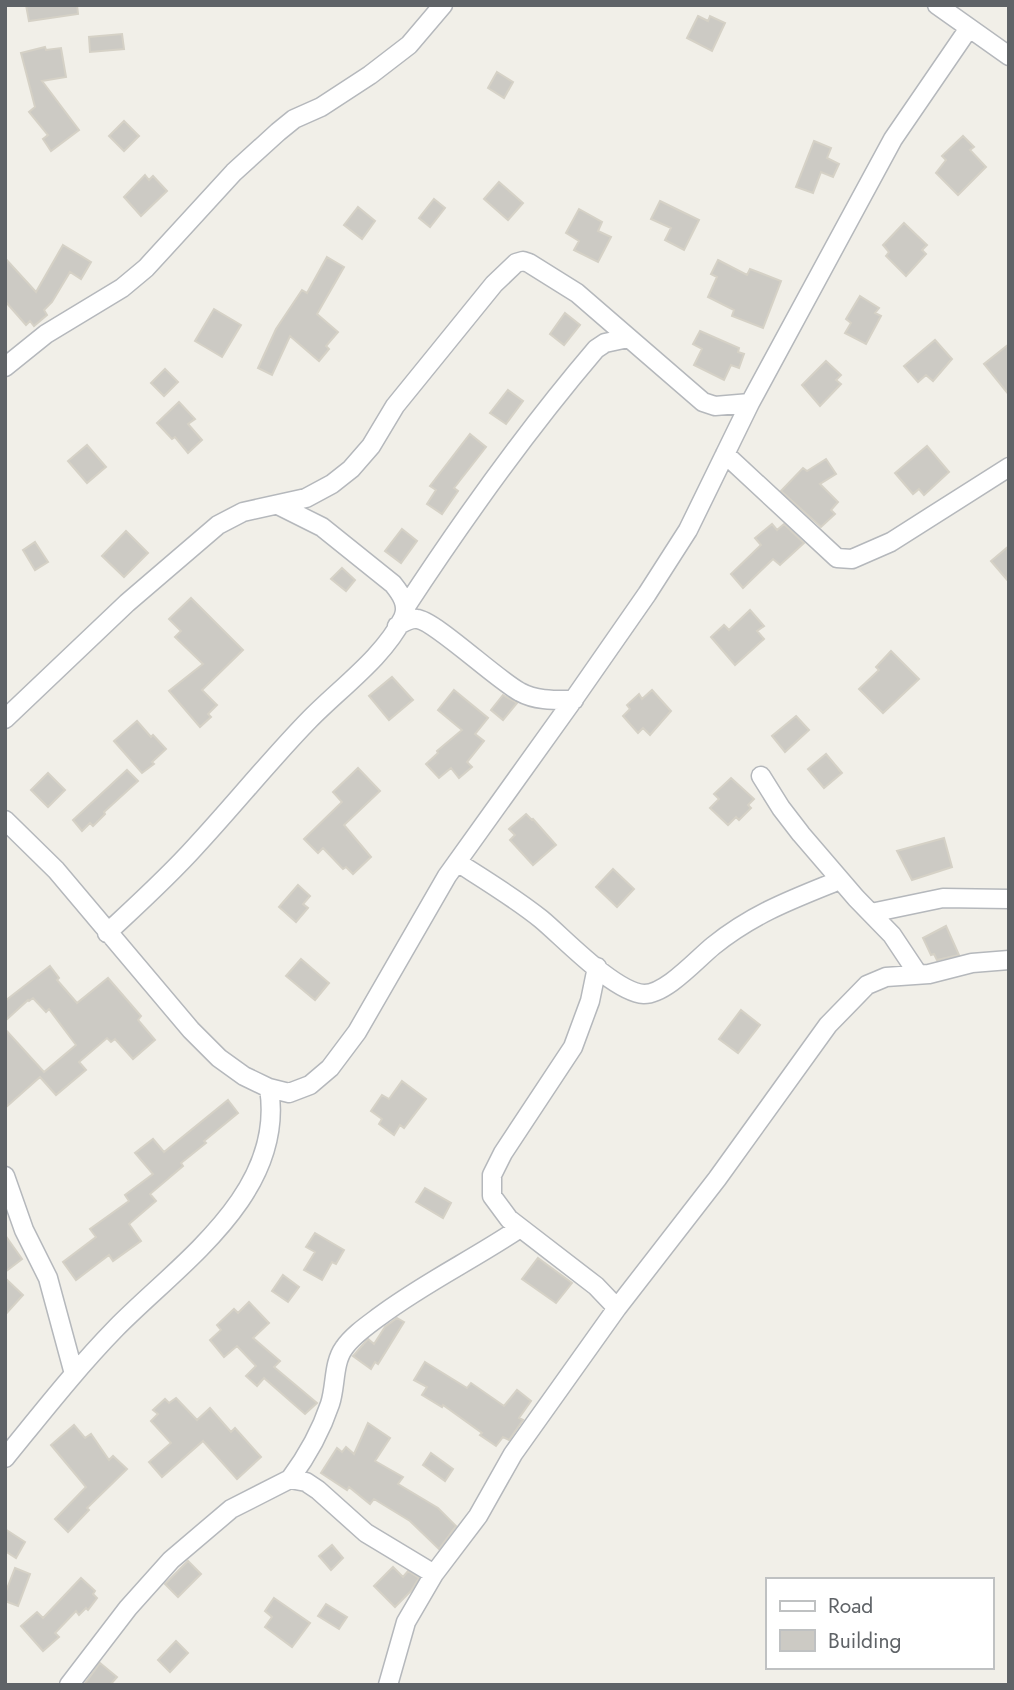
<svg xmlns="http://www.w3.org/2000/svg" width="1014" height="1690" font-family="Jost,sans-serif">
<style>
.building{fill:#cccac4;stroke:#d5d1c6;stroke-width:2}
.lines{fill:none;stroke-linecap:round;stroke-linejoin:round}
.street-casing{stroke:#b5b8bc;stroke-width:21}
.street{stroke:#fff;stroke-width:18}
</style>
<rect width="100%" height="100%" fill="#f1efe8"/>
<path class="building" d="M26 5H77L78 14 29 21Z
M698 16 708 21 710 16 725 23 712 51 687 38Z
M122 34 124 49 90 52 89 37Z
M45 47 46 50 61 48 66 77 42 81 79 130 51 151 43 139 48 135 29 112 35 107 21 53Z
M497 72 513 82 504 98 488 88Z
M124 121 139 136 124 151 109 136Z
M963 136 974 147 970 150 986 167 958 195 936 173 946 160 942 156Z
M814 141 831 148 827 158 839 164 833 177 821 172 813 193 796 187Z
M145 175 149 180 153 176 167 191 141 216 124 197Z
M499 182 523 203 508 220 484 199Z
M434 199 445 208 430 227 419 218Z
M660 201 699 220 684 250 665 240 671 228 651 219Z
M358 207 375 221 362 239 344 225Z
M579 209 602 222 598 231 611 237 598 262 574 250 579 241 566 233Z
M904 223 927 245 922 250 926 254 906 276 886 256 889 252 883 245Z
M63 245 91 262 81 279 70 272 52 302 44 310 47 315 34 326 30 321 26 325 5 301V258L36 292Z
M327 257 344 267 317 314 338 332 326 346 329 349 319 361 290 336 272 375 258 368 276 329 302 290 307 293Z
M718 260 747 275 750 269 781 281 763 328 732 316 734 310 708 297 717 277 711 274Z
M860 296 879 308 875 313 881 316 866 344 845 333 851 323 846 319Z
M214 309 241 325 222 357 195 341Z
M565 313 580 325 564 345 550 334Z
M700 331 739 348 738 352 744 354 739 368 731 365 724 380 694 365 702 349 693 344Z
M935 340 952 359 933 381 926 375 918 382 904 366Z
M1009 344V395L984 364Z
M826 361 841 375 836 380 841 384 820 406 802 385Z
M165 369 178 382 164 396 151 383Z
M508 390 523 401 506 424 490 413Z
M179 402 195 419 188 424 202 440 188 453 175 437 172 439 157 423Z
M470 434 486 447 454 488 458 491 442 514 427 504 436 490 430 486Z
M87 445 106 467 87 483 68 461Z
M927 446 949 472 924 495 919 489 913 494 895 473Z
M826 459 836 474 820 484 838 502 831 510 835 514 821 527 781 491 803 468 807 471Z
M772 524 777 530 784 524 804 543 780 565 773 559 743 588 731 574 761 545 755 538Z
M402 529 417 541 401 563 385 551Z
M126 531 148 553 124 577 102 556Z
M35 542 48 562 35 570 23 550Z
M1009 546V582L991 561Z
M342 568 355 580 346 591 331 579Z
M191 598 243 650 202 690 217 705 208 714 211 717 200 727 169 691 203 664 175 637 181 631 169 619Z
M750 610 764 626 757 631 764 639 735 665 711 637 724 625 729 630Z
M891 651 919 679 883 713 859 689 879 670 876 667Z
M392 677 413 700 389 720 369 696Z
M454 690 488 718 475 734 484 741 467 762 472 767 459 778 451 768 439 778 426 764 438 753 437 751 462 730 438 710Z
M652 690 671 711 650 735 643 728 638 733 623 716 630 709 627 705 639 694 642 699Z
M503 695 517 703 503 720 491 710Z
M796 716 809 730 785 752 772 736Z
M137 721 151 737 153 735 166 749 152 762 154 764 142 773 114 741Z
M826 754 842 773 824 788 808 769Z
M358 768 380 791 344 825 371 857 353 874 346 867 343 869 323 848 318 853 304 839 342 802 333 792Z
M127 770 138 781 104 812 105 814 93 826 90 823 82 831 73 820Z
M48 773 65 790 48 807 31 790Z
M731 778 754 799 748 805 751 808 739 820 736 817 728 825 710 808 719 799 714 794Z
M526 814 532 820 533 819 556 845 533 865 510 840 515 835 509 829Z
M944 838 952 867 912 880 897 851Z
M613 869 634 889 617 907 596 887Z
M298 885 310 896 303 904 308 908 296 922 279 907Z
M946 926 959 955 937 960 934 954 931 955 923 938Z
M301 959 329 983 315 1000 286 976Z
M50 966 59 978 57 980 77 1003 108 978 141 1016 138 1020 155 1040 133 1059 115 1039 111 1042 107 1038 79 1062 86 1070 56 1095 40 1077 5 1108V1029L44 1072 76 1045 49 1009 46 1012 33 998 29 1001 28 1000 5 1021V1001Z
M741 1010 760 1025 738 1053 719 1039Z
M402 1081 426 1099 404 1128 400 1125 394 1135 379 1124 382 1119 371 1111 382 1095 389 1099Z
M228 1100 238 1113 204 1141 206 1143 181 1163 183 1166 150 1194 156 1201 129 1224 141 1241 113 1261 109 1255 76 1280 63 1262 96 1237 90 1229 129 1201 125 1195 153 1174 135 1153 153 1139 164 1152Z
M425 1188 451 1203 443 1218 416 1202Z
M315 1233 344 1250 336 1264 332 1262 322 1280 304 1270 315 1252 306 1247Z
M5 1235 22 1259 5 1272Z
M538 1258 572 1283 556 1303 522 1279Z
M283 1275 299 1287 288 1302 272 1291Z
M5 1278 23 1295 5 1315Z
M249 1302 269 1323 253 1338 280 1361 274 1367 317 1403 305 1414 264 1378 257 1386 246 1376 256 1366 237 1346 224 1357 210 1340 221 1330 217 1325 234 1309 238 1313Z
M397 1318 404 1322 378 1364 375 1362 371 1369 353 1356 368 1339 374 1344 385 1327Z
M425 1362 467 1388 471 1383 504 1406 517 1390 531 1401 519 1418 523 1420 509 1440 503 1437 496 1446 480 1435 482 1433 443 1405 442 1407 422 1395 427 1387 414 1380Z
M176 1398 197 1420 210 1408 231 1432 235 1428 261 1457 237 1479 203 1441 162 1477 149 1462 171 1443 151 1421 158 1414 153 1410 165 1399 169 1403Z
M368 1423 390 1438 375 1461 403 1477 398 1484 438 1508 456 1526 439 1549 410 1521 374 1499 370 1504 349 1487 347 1490 321 1473 337 1448 342 1452 346 1447 354 1454Z
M74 1425 85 1438 91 1434 109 1460 113 1456 127 1469 87 1508 89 1510 68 1532 55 1519 86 1487 51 1445Z
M431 1453 453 1469 445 1481 423 1465Z
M5 1529 25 1542 16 1558 5 1551Z
M332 1545 343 1558 331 1570 319 1556Z
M188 1561 201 1574 178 1597 165 1584Z
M393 1567 403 1577 408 1571 419 1578 411 1591 395 1607 374 1586Z
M15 1568 30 1574 18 1606 5 1601V1594Z
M81 1578 95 1591 93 1594 97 1598 88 1610 86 1608 79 1615 76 1611 55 1633 59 1637 43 1651 21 1626 37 1612 43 1618Z
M274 1598 310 1623 292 1647 265 1627 272 1617 265 1611Z
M326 1604 347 1617 339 1629 318 1616Z
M176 1641 188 1653 170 1672 158 1660Z
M100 1663 117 1677 110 1685H84Z"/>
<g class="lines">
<g class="street-casing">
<path id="street" d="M937 5 1009 56
M5 367 46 334 122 288 146 268 234 172 278 132 294 119 321 107 370 75 409 45 443 5
M725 454 837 558 852 559 891 542 1009 467
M405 608C464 518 526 431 596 349L605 343 628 338
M397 626C403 623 410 618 417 619 434 620 497 680 520 692 536 701 556 700 574 700
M5 719 127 603 218 525 243 512 306 498 332 484 351 469 371 446 395 406 494 284 516 263 523 261 529 263 577 293 703 402 715 406 750 403
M761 776 781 808 801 834 856 898 892 935 918 974
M5 820 56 870 191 1030 219 1058 244 1076 269 1088 289 1093 310 1085 330 1068 357 1032 447 876 576 696 647 594 688 530 750 403 893 139 969 28
M457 862C485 880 515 898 541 919 564 938 614 992 644 994 666 994 696 960 713 946 754 913 793 899 840 880
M871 913 943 898 1009 899
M107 933C137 905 168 877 195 847 234 805 270 760 309 720 339 689 384 657 403 618 409 605 401 594 393 584L322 527 278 505
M597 967 590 1001 573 1047 503 1153 492 1175V1196L509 1219 596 1286 617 1308
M5 1176 24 1230 48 1278 74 1374
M5 1458C41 1414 76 1369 116 1328 180 1263 286 1193 269 1088
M290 1479C307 1456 321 1431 330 1404 336 1386 333 1363 344 1348 353 1335 368 1325 380 1316 424 1283 474 1259 520 1228
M69 1685 128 1608 171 1560 231 1509 290 1479 306 1482 318 1490 366 1533 434 1574
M388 1685 406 1622 434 1574 478 1516 513 1454 617 1308 717 1179 828 1025 867 985 886 977 929 974 972 963 1009 960"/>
</g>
<use href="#street" class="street"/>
</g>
<rect width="1014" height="1690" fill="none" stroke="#5f6367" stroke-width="14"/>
<rect x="766" y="1578" width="228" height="91" fill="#ffffff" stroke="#bfc1c2" stroke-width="2"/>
<rect x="780" y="1601" width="35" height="10" fill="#ffffff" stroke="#bfc1c2" stroke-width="2"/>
<text x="828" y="1613" font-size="21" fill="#5f6367">Road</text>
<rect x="780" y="1630" width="35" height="21" fill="#cccac4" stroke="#bfc1c2" stroke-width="2"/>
<text x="828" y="1648" font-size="21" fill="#5f6367">Building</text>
</svg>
